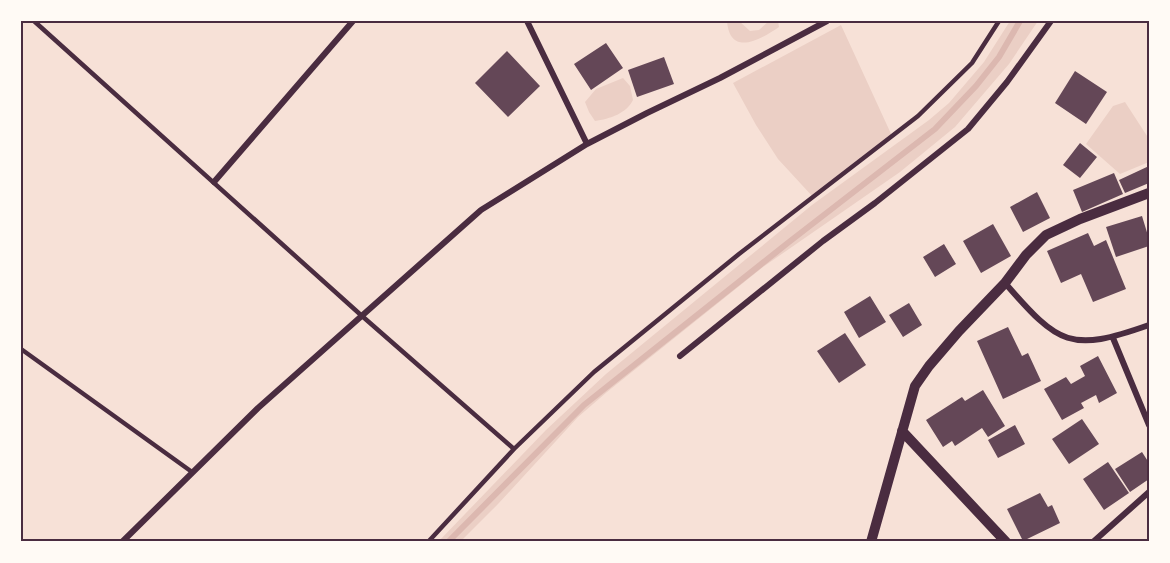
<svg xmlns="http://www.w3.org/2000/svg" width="1170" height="563" font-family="'Golos Text',sans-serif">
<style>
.green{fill:#ebcfc5}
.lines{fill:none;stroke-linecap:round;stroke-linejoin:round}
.stream{stroke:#dcb8b0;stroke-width:6}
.building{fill:#644757}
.service{stroke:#4a2c40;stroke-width:4.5}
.minor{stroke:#4a2c40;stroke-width:6}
.tertiary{stroke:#4a2c40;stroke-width:10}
.neatline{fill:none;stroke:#4a2c40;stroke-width:2}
</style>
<rect width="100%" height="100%" fill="#f7e1d7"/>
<path class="green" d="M727 21H739L750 31 759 30 769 21H778L779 27C760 40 730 57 727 21Z
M1010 21H1038L1009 64 955 127 900 172 763 267 607 392 578 417 498 504 460 542H438L546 430 606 374 812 205 929 120 949 103 984 62Z
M841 25 892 136 813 197 778 159 756 125 733 83Z
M623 78 630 86 633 100C627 113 610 119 595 121L589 112 585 102 596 89Z
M1125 102 1149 139V162L1120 174 1086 144 1113 106Z"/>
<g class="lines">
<path class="stream" d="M448 542 584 405 789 242 935 129 976 86 999 57 1020 21"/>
</g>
<path class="building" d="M606 43 623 68 591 90 574 64Z
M507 51 540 86 508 117 475 83Z
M664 57 674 84 637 97 628 70Z
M1075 71 1107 92 1086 124 1055 103Z
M1080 143 1097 157 1080 178 1063 165Z
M1149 166V183L1125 193 1119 180Z
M1114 173 1123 194 1082 212 1073 190Z
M1037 192 1050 218 1023 232 1010 207Z
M1142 216 1149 239V246L1116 257 1106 227Z
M993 224 1011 256 981 273 963 241Z
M1088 233 1094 246 1106 240 1126 289 1093 302 1081 274 1061 283 1047 251Z
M944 244 956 264 935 277 923 257Z
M870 296 886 322 859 338 844 312Z
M909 303 922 325 903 337 889 315Z
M1008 327 1022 356 1028 353 1041 381 1003 399 977 341Z
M845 333 866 365 839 383 817 351Z
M1098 356 1117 393 1099 403 1096 395 1081 403 1084 408 1062 420 1044 389 1066 377 1071 384 1085 376 1080 366Z
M983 390 1005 426 988 437 982 428 955 446 952 441 943 447 926 420 962 397 965 401Z
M1082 419 1099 444 1069 464 1052 439Z
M1015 425 1025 444 998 458 988 440Z
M1142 452 1149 463V479L1130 492 1115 469Z
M1108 462 1129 493 1104 510 1083 479Z
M1040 493 1048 507 1052 505 1060 523 1023 541 1007 509Z"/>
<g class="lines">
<path class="service" d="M34 21 362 316 514 449
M21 349 192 472
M428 542 514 449 594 372 739 254 918 116 972 63 999 21"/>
<path class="minor" d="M527 21 587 144
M214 182 353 21
M1005 283C1059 345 1070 353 1149 325
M1113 338 1149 425
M680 356 823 241 875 203 968 129 1007 82 1051 21
M122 542 258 408 481 210 587 144 647 113 720 78 827 21
M1093 542 1149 492"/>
<path class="tertiary" d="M902 431 1006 542
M871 542 915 386 929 366 959 331 1005 283 1026 255 1046 235 1080 219 1149 193"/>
</g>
<rect width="1170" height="563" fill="none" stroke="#fffaf5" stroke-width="45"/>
<rect x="22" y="22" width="1126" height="518" class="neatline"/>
</svg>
